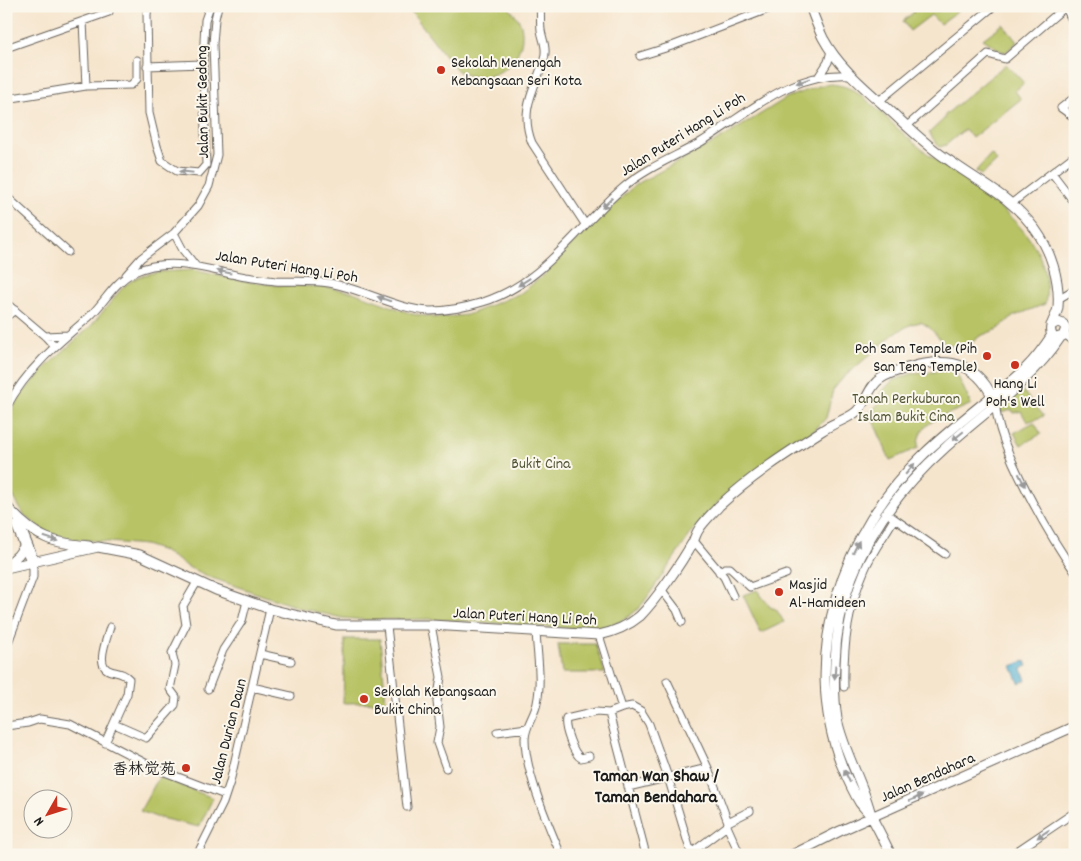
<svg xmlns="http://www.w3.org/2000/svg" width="1081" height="861" font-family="Dekko,'LXGW WenKai TC',sans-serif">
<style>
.green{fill:#b7c365;stroke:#6a7040}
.water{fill:#52afd0;stroke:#376676}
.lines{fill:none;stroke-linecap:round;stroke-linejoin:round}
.minor-casing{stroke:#68625a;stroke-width:9}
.major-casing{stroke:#68625a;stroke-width:11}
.minor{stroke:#fff;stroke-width:7}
.major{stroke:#fff;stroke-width:9}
.oneway{fill:#999}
.poi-dot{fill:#c8321e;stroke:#fbf7ec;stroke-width:2}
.labels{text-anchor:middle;stroke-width:4;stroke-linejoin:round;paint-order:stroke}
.poi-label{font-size:16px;fill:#1c1c1c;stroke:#fbf7ec;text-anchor:start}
.street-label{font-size:16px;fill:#1c1c1c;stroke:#fbf7ec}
.park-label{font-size:16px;fill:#525636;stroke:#fbf7ec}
.neighbourhood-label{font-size:18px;font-weight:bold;fill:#1c1c1c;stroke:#fbf7ec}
</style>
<rect width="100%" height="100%" fill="#fbf7ec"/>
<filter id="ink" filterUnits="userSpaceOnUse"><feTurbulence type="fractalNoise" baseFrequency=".02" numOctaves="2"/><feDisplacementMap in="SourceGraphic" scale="10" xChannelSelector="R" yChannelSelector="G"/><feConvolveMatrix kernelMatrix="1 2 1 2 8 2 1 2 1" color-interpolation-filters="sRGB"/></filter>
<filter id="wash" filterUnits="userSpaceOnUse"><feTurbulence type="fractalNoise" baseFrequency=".0096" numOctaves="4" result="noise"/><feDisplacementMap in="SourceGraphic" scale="20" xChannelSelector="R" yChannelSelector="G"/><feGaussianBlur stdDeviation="1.12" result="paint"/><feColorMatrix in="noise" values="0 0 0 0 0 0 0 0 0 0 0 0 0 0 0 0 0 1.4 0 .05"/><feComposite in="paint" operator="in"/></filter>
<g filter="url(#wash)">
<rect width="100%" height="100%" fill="#f6e5cd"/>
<path class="green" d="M407 6H508C512 12 519 18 521 25 529 60 492 89 460 72 455 70 451 62 447 58 434 41 420 23 407 6Z
M910 6H931L937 12 944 6H965L940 24 931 15 910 31 903 21 914 12Z
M1003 24 1017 42 1006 52 1001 51 983 39Z
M1006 64 1024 83 1015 91 1021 99 972 138 965 129 946 145 939 147 929 133 944 119 945 115Z
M831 84C839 85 845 86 853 90 875 104 893 126 913 142 950 173 1014 208 1036 249 1045 265 1049 286 1045 304L1012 317 998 329 980 336 965 348 945 344 929 327 921 322 912 324 895 333 843 378 833 390 826 418 816 429 717 503 692 532 644 602C631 619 614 626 593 630L430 619 365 620 342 618 300 608 212 578 190 568 163 551 145 545 74 539 46 532 24 515 6 484V423L8 417 20 396 48 365 91 326 124 286 133 280 144 275 157 272 193 270 243 281 275 285 326 287 353 292 412 314 438 318 467 315 521 293 544 275 568 248 635 185 722 138 788 97 819 86Z
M991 154 997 161 982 175 975 172Z
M955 370 971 404C951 415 916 419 918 448L890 460 870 413 878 404 882 391 892 381 911 374Z
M1021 389 1044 416 1027 422 1021 411 1014 413 1012 410 1000 413V406Z
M1034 422 1041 434 1021 445 1014 433Z
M757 590 770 607 776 609 784 622 761 633 743 595Z
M345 639H380L386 702 343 703Z
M558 644H595L605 673H562Z
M159 777 213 798 199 827 156 817 140 811Z"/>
<path class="water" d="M1025 661 1027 666 1022 669 1026 680 1019 683 1012 666Z"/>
</g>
<g filter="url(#ink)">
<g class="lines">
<g class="minor-casing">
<path id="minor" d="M148 6 147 15 149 113 157 146 162 161 177 171 199 173 206 165 203 64 205 20 210 6
M540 6C541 14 540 22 541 30 542 38 546 45 545 53 545 59 542 65 540 71 530 97 521 115 532 143L585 224
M1065 6 1075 26
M83 21 86 86
M6 48 109 12
M640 56 672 46 776 6
M147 66 203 64
M819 76 828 62 831 51
M1075 97 1061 108 1075 118
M6 99 86 86 131 85 137 79V60
M879 101 994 6
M907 126 988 54 1005 59 1065 7
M1052 173 1075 203
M6 196 68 252
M1012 203 1075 155
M174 233 183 250 195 265
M126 275 141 258 174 233 198 206 209 186 217 155 213 44 215 19 218 6
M1058 299 1075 289
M6 303 45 336 54 346
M6 317 15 310
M1065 334 1075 343
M45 336 67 335
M996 405C995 443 1052 540 1075 572
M6 408C26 370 57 344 89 317 105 302 114 282 134 272 171 255 208 270 246 277 255 278 265 280 275 281 293 282 311 280 329 283 363 289 396 309 430 311 447 311 467 307 483 302 544 283 577 227 624 187 646 168 675 157 701 142 749 113 790 71 851 75
M6 503 19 521 35 561 33 567V577L6 648
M892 517 945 554
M15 525 32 566
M694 541 724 577 733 596
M719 572 725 568H730L750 587 786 574
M661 589 677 610 682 622
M431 625 441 677 437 702 440 727 437 743 446 768
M387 626 407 807
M536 631C537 654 542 680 537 703 535 715 525 726 525 739 525 772 548 824 561 855
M599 635 622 708
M260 654 291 661
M667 681 708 768 728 822
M252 687 291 696
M844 687C843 645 848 608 865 569 872 552 885 535 894 519
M208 689 223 650 242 621 247 601
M609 713 646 855
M114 724 146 738 175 705 176 697 170 689 175 665 172 653 186 625 183 606 197 582
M6 726 28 723 40 719 70 724 157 769 225 795
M497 732 527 728
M105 743 127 694 129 679C124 673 118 673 111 671 94 667 107 639 110 627
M589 756 581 758C573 754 564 727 566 719L596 712 609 713 622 708 632 706 641 711 649 724 668 777 691 853 727 826 728 822 750 811
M628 787 708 768
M727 826 740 855
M197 855 223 803 230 782 270 609
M1011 855 1075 812"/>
</g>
<g class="major-casing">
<path id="major" d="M810 6C814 17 818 28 823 38 840 70 871 93 898 118 914 133 931 149 950 161 983 185 1009 195 1035 229 1051 251 1060 280 1058 307 1057 317 1047 326 1052 335
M1051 325 1058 322 1063 324 1066 328 1063 336 1056 338
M12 512C37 539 54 543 89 546
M6 566 18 555 24 547
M6 568 98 547 140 555 216 590 270 609 336 625H431L599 635C613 632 628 626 640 616 656 600 681 563 693 542 695 538 696 533 699 529 704 521 713 513 719 506 750 477 787 453 823 430 833 423 846 420 856 412 867 403 868 387 880 379 889 372 900 370 911 367 952 356 980 364 996 405
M871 815C863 782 844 753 837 719 834 700 834 682 835 662 838 575 882 504 946 447 985 411 1030 383 1060 338
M792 855 840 831 1075 726
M891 855C885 843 879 830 872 818 869 813 864 808 860 803 853 792 847 778 842 766 799 656 842 531 925 453 946 433 969 415 991 397 1003 388 1016 379 1026 368 1036 358 1044 347 1052 335"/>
</g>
<use href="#minor" class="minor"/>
<use href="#major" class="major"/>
</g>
<defs><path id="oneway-solid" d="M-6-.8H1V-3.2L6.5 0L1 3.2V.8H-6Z" transform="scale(1.25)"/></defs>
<g class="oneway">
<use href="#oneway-solid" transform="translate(803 81) rotate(160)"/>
<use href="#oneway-solid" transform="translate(186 172) rotate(-174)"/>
<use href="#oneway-solid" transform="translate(607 203) rotate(136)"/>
<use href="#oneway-solid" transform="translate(224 272) rotate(-168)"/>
<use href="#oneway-solid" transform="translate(524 282) rotate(147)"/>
<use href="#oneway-solid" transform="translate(384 299) rotate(-161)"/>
<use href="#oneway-solid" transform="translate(958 436) rotate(140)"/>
<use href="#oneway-solid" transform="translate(910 469) rotate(-50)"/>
<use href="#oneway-solid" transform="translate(1022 480) rotate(63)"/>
<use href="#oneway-solid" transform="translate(51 539) rotate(17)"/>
<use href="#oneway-solid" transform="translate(856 547) rotate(-64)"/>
<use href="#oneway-solid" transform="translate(835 672) rotate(93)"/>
<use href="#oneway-solid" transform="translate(847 776) rotate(-115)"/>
<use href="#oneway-solid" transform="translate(916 798) rotate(-24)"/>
<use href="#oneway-solid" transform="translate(1043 834) rotate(146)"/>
</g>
</g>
<g class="poi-dot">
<circle cx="441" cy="70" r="5"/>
<circle cx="987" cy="356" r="5"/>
<circle cx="1015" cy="365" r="5"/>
<circle cx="779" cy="592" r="5"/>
<circle cx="364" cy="699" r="5"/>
<circle cx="186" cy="768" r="5"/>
</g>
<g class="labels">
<g class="poi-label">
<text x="451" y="67">Sekolah Menengah<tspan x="451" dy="18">Kebangsaan Seri Kota</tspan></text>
<text x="977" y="353" text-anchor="end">Poh Sam Temple (Pih<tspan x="977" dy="18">San Teng Temple)</tspan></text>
<text x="1015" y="388" text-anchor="middle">Hang Li<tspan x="1015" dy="18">Poh's Well</tspan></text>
<text x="789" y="589">Masjid<tspan x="789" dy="18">Al-Hamideen</tspan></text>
<text x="374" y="696">Sekolah Kebangsaan<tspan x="374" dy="18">Bukit China</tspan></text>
<text x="176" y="774" text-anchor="end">香林觉苑</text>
</g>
<g class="street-label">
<text transform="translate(201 102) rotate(-91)" y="6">Jalan Bukit Gedong</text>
<text transform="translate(682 133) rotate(-32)" y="6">Jalan Puteri Hang Li Poh</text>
<text transform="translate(287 265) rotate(9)" y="6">Jalan Puteri Hang Li Poh</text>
<text transform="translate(525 615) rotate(3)" y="6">Jalan Puteri Hang Li Poh</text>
<text transform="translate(227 731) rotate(-76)" y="6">Jalan Durian Daun</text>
<text transform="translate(927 776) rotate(-24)" y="6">Jalan Bendahara</text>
</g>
<g class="park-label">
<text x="906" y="403">Tanah Perkuburan<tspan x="906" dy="18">Islam Bukit Cina</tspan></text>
<text x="541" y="468">Bukit Cina</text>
</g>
<g class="neighbourhood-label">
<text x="656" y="781">Taman Wan Shaw /<tspan x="656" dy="21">Taman Bendahara</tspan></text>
</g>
</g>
<rect width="1081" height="861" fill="none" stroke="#fbf7ec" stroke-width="25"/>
<g transform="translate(48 814) rotate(231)"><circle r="24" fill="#fbf7ec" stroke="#a29f99"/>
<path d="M0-4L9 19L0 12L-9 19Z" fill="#c8321e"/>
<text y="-8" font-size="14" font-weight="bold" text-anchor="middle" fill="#1c1c1c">N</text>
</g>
</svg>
